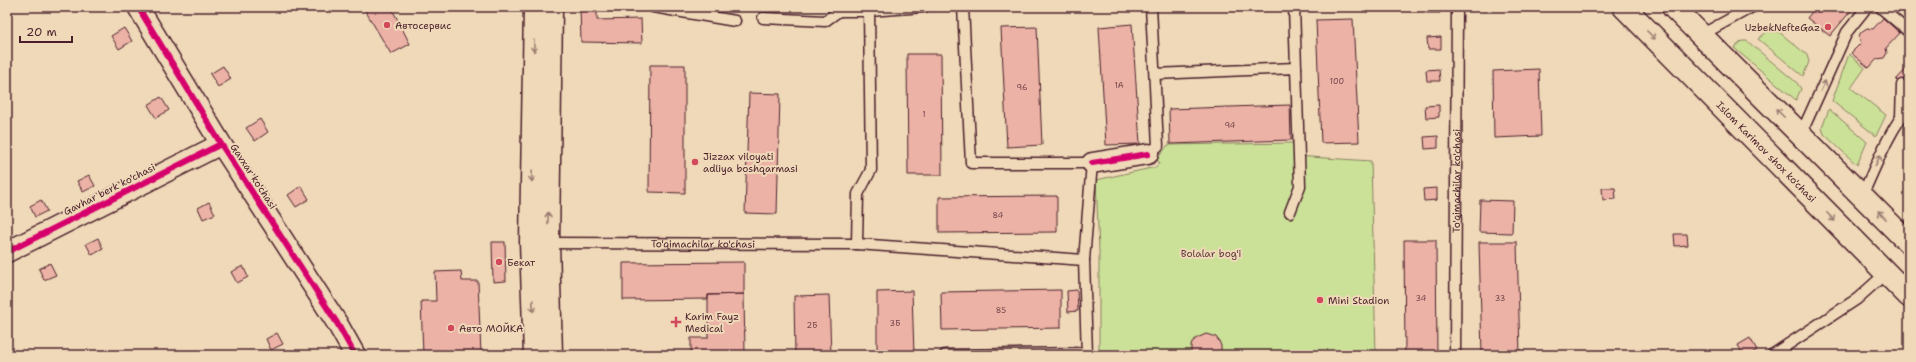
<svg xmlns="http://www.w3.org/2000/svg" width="1916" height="362" font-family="'Shantell Sans',sans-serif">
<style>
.green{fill:#cae197;stroke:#8a8061}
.building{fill:#ecb2a6;stroke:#4a1f2b}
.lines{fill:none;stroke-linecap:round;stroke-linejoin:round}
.service-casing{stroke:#4a1f2b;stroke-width:13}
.minor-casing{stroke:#4a1f2b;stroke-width:23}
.secondary-casing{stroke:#4a1f2b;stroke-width:25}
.service{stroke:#efd9b8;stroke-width:10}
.minor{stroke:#efd9b8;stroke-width:20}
.secondary{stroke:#efd9b8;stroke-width:22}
.cycleway-casing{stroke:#efd9b8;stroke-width:8}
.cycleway{stroke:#d6006c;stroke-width:6}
.oneway{stroke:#9c7c72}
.poi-dot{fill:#d1495b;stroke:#efd9b8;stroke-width:1.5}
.labels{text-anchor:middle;stroke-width:4;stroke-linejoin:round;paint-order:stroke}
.number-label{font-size:8px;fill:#72444a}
.poi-label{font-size:10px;fill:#4a1f2b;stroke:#efd9b8;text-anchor:start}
.street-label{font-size:10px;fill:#4a1f2b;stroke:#efd9b8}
.park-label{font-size:10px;fill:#5d3c3b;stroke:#efd9b8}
</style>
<rect width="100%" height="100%" fill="#efd9b8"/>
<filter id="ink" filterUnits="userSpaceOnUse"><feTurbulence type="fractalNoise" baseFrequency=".025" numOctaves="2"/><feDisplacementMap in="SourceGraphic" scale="8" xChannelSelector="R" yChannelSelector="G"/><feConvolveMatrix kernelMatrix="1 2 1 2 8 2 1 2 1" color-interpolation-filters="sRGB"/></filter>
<g filter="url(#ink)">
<path class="green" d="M1768 31 1779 32 1807 55 1809 62 1803 76 1758 39Z
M1742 41H1747L1797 83 1801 89 1796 100 1734 48Z
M1849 54 1865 68 1851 88 1886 115 1876 136 1832 101Z
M1829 109 1867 142 1857 165 1824 134 1822 128Z
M1294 143 1295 156 1371 161 1376 355H1099V251L1096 180 1156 167 1159 163 1157 159 1168 145Z"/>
<path class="building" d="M363 7H391L410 44 391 54Z
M580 7H597V20L641 19 642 43 581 42Z
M1426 7H1439L1440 13H1426Z
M1816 7H1854L1830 36 1807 18Z
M1883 18 1900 33 1886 48 1887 53 1884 58 1877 59 1869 68 1851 53 1861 43 1859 36 1861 32 1867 28 1873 29Z
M1353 19 1359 142 1321 143 1316 20Z
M1132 24 1140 144 1106 145 1099 27Z
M1037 27 1042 145 1007 147 1001 28Z
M124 28 132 41 119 49 111 36Z
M1441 37V49H1428L1427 38Z
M907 54H941L942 175H908Z
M650 65H685V193L649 192Z
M223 66 231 79 218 87 210 74Z
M1909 66V92L1896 80Z
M1439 69 1440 81H1427L1426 70Z
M1539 69 1541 136 1494 138 1493 71Z
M749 93 780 94 777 214 745 213Z
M161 97 169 110 156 118 148 105Z
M1290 105 1291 140 1170 144 1169 109Z
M1439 105V117L1426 118 1425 106Z
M260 119 268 132 255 141 246 128Z
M1438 136V148L1425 149 1424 137Z
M89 175 95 186 83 192 77 181Z
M301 186 309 199 296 207 288 195Z
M1437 188V200L1424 201 1423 189Z
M1602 188H1615L1616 199 1603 200Z
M1057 196V232L939 233V197Z
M41 200 47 211 35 217 30 206Z
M1480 200 1513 201 1512 233 1479 232Z
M209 202 215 214 203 219 198 208Z
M1674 234H1687L1688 245 1675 246Z
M98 238 103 249 92 255 86 244Z
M1404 240H1436L1437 355H1405Z
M492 242H505L506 281 493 282Z
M1479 242H1517L1520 355H1482Z
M744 262V294L708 295V299L623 300V263Z
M50 263 56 275 44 280 39 269Z
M243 266 248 277 237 283 231 272Z
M461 271 462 281H478L481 355H423L421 301H436L435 272Z
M1061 290V328L942 330 941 292Z
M1077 290 1078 311 1068 312 1067 291Z
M912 291 914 355H877V292Z
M744 294 745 355H691V338H708V295Z
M829 295 831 355H795L794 296Z
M277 333 283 344 271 350 266 339Z
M1206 334 1216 337 1219 341 1221 346V355H1191V346L1193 341 1197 338Z
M1750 338 1757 350 1749 355H1743L1738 345Z"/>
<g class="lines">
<g class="service-casing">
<g id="service">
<path d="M653 7 735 21"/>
<path d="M839 7V11H869"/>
<path d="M1294 7 1296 68"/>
<path d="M1880 7 1909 32"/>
<path d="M763 18 825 21 839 11"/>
<path d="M1701 35 1752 7"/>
<path d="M1155 74 1296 68 1300 186 1290 212"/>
<path d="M1901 117 1902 85"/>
<path d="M1801 134 1847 32 1867 7"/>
<path d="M1148 154 1158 146 1151 7"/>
<path d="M1862 196C1876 166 1888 132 1909 107"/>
<path id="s1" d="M546 243 857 244 858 194 871 170 869 11 924 7"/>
<path d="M857 244 1084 260 1092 163H971L963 7"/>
<path d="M1084 260 1087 355"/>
<path d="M945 355 1087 353"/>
<path id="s2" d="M1455 355 1457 7"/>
<path d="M1772 355 1857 299 1886 273"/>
</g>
</g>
<g class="minor-casing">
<path id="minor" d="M138 7 221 144 337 323 355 355
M1092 163 1148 154
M7 252 221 144"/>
</g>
<g class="secondary-casing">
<g id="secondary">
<path id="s3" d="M1624 7 1909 296"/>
<path d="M1673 7 1909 243"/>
<path d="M535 355 531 242 535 7"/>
<path d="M551 355 548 243 551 7"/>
</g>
</g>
<use href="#service" class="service"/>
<use href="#minor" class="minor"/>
<use href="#secondary" class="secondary"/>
<g class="cycleway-casing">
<path id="cycleway" d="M138 7 221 144 337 323 355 355
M1092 163 1148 154
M7 252 221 144"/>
</g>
<use href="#cycleway" class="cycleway"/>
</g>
<defs><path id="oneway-shaft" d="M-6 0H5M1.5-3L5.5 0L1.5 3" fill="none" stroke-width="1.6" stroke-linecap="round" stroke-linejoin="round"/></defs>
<g class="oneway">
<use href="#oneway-shaft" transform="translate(1651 35) rotate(45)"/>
<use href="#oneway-shaft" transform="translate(534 46) rotate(91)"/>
<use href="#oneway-shaft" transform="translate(1823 86) rotate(-66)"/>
<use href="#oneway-shaft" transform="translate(1780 113) rotate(-135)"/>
<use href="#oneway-shaft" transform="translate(1878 160) rotate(-65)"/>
<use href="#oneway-shaft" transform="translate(532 176) rotate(91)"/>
<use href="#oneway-shaft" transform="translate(1882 215) rotate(-135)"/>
<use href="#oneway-shaft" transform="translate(1831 217) rotate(46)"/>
<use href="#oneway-shaft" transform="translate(548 218) rotate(-89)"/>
<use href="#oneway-shaft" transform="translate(533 306) rotate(88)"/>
</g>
</g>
<g class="poi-dot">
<circle cx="387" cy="25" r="4"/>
<circle cx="1828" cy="27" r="4"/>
<circle cx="695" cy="162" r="4"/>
<circle cx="499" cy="262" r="4"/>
<circle cx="1320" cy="300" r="4"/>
<path d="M674 316h4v4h4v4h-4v4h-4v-4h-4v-4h4z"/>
<circle cx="451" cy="328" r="4"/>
</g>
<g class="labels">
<g class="number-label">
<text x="1337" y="84">100</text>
<text x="1119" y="88">1A</text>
<text x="1022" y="90">96</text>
<text x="924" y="117">1</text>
<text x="1230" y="128">94</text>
<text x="998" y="218">84</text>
<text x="1421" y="301">34</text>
<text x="1500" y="301">33</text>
<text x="1001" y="313">85</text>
<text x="895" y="326">3Б</text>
<text x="812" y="328">2Б</text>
</g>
<g class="poi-label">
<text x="395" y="29">Автосервис</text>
<text x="1820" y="31" text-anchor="end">UzbekNefteGaz</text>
<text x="703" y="160">Jizzax viloyati<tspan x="703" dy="12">adliya boshqarmasi</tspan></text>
<text x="507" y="266">Бекат</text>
<text x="1328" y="304">Mini Stadion</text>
<text x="685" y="320">Karim Fayz<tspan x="685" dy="12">Medical</tspan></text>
<text x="459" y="332">Авто МОЙКА</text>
</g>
<g class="street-label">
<text dy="4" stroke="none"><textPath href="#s3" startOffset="203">Islom Karimov shox ko'chasi</textPath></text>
<text transform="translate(254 176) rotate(57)" y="4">Gavxar ko'chasi</text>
<text dy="4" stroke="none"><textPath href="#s2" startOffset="174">To'qimachilar ko'chasi</textPath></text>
<text transform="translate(109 189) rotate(-27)" y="4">Gavhar berk ko'chasi</text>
<text dy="4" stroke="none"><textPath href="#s1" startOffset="157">To'qimachilar ko'chasi</textPath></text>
</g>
<g class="park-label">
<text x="1211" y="257">Bolalar bog'i</text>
</g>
</g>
<rect width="1916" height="362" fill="none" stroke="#efd9b8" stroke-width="24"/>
<rect x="12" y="12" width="1892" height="338" fill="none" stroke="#4a1f2b" stroke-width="1.5" filter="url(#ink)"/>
<path d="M20 36v6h52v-6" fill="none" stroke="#4a1f2b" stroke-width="2"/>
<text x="26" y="36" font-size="12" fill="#4a1f2b" stroke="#efd9b8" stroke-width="3" paint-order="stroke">20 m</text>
</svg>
